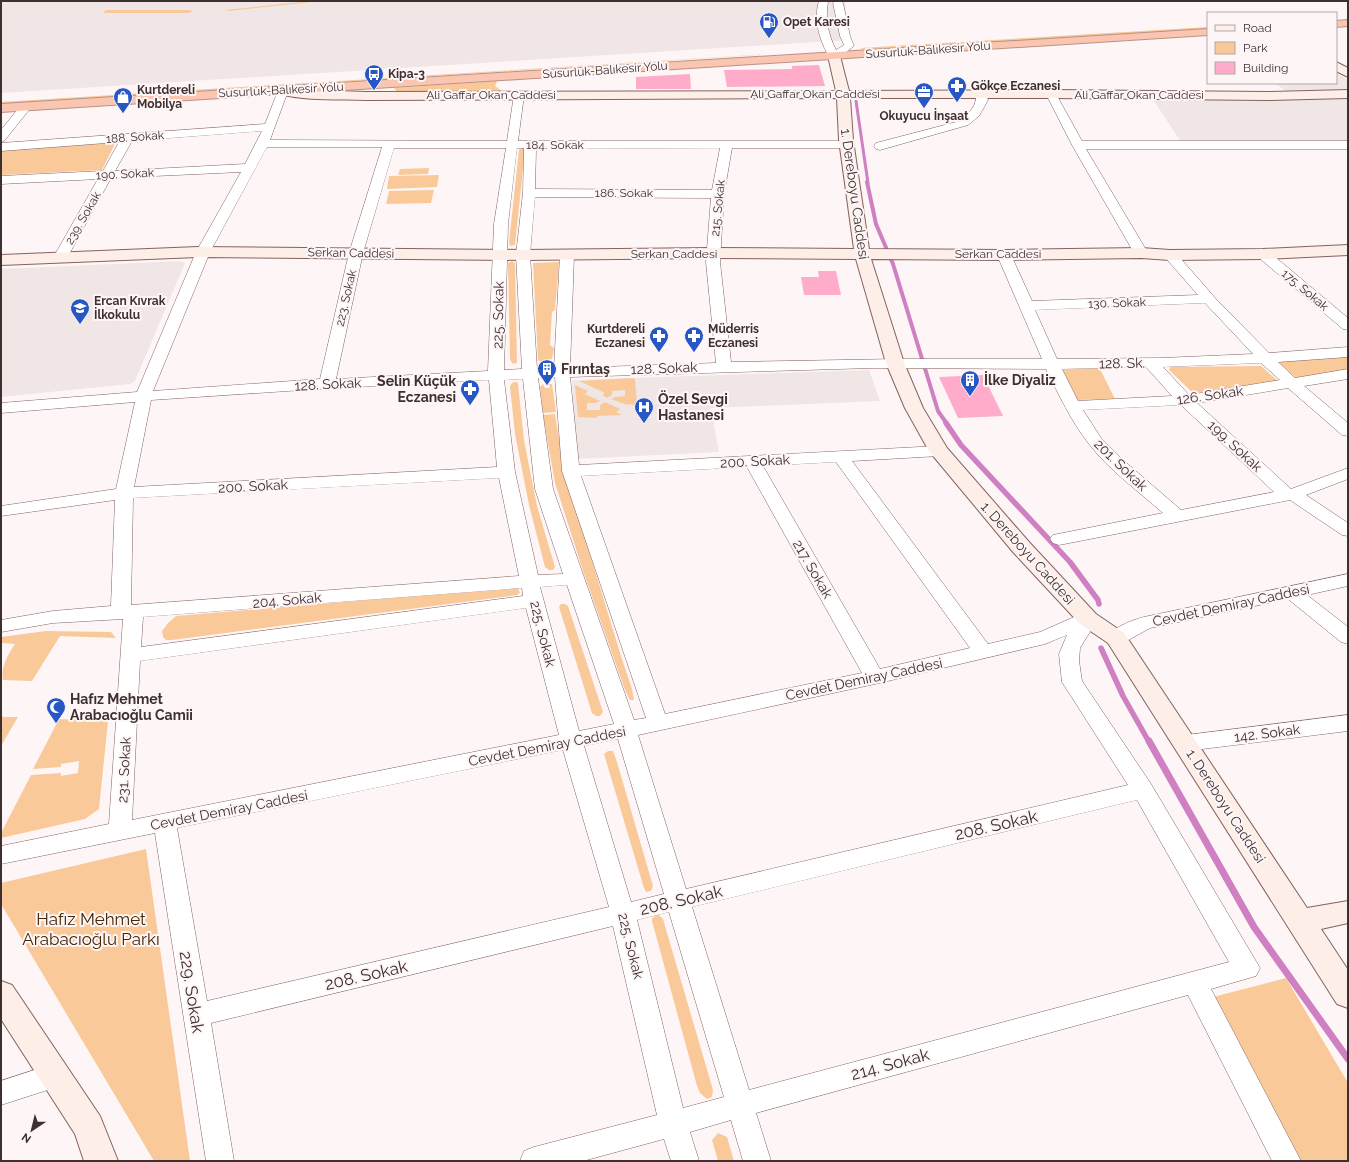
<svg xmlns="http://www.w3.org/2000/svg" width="1349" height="1162" font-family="Raleway,sans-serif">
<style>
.built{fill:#f1e6e6}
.green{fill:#fac99a}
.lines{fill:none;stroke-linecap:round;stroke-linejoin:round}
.stream-far3{stroke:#ce80c2;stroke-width:3}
.stream-far2{stroke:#ce80c2;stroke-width:4}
.stream-far1{stroke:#ce80c2;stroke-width:5.5}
.stream{stroke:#ce80c2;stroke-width:7}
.building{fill:#feacca}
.street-casing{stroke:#846262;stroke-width:1}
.secondary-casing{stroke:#846262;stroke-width:2}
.highway-casing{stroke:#b99284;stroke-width:2}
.street{fill:#fff;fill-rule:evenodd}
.secondary{fill:#feeee8;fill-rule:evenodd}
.highway{fill:#fbc6b1;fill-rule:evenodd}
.labels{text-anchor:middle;stroke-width:4;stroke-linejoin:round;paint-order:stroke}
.far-poi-label{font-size:12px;font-weight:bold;fill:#3f3030;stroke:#fef6f6;text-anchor:start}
.far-street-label{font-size:12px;fill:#3f3030;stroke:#fef6f6}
.street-label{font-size:14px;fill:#3f3030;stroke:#fef6f6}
.poi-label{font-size:14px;font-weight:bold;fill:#3f3030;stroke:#fef6f6;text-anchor:start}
.near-street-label{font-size:17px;fill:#3f3030;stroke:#fef6f6}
.near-park-label{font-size:17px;fill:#452705;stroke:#fef6f6}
</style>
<rect width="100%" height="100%" fill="#fef6f6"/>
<path class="built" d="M1 1H845L848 40 1 93Z
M1336 73 1348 80V89L1288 93 1275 83H1336Z
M1348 97V141L1181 142 1152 98Z
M180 261 185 263 135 381 130 384 1 397V269Z
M869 370 880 401 711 408 719 452 576 459 572 380Z"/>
<path class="green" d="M310 1H320L229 11 225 10Z
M106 10H188L194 11 188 13H103Z
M1208 27V29L866 50 860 48Z
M816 51 1 104V102Z
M497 81 495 86 503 92 398 93 394 88Z
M117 140 102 170 1 175V150Z
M523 148 525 150 515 245 510 246 509 242 519 150Z
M429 168 428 174 398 175 400 169Z
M439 175 437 187 387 189 389 176Z
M434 190 431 203 386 204 389 191Z
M512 261 515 263 517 362 515 364 512 363 510 359 508 263Z
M559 262 555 310 552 312 550 345 554 348 552 359 541 362 538 360 533 263Z
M1348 355V371L1296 378 1277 361Z
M1261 366 1278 381 1195 393 1192 392 1169 370 1170 367Z
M1099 367 1115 399 1077 400 1061 368Z
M633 378 635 379 637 406 630 404 627 405 611 399 615 397 625 396V390L612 391V395L607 398 602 395 605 393 579 381Z
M514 382H517L518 384 524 440 537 506 555 567 553 570H549L545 567 529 505 515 434 510 387 511 384Z
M543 384 545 388H550L549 384H552L556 412 543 413 540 387Z
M575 385 588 391 585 394 600 401 596 403H587V410H600V405L605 402 620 409 616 412 622 415 597 416V418L578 417Z
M555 414 564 469 621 656 632 689 634 700H630L625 690 583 571 555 483 543 415Z
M509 588H518L520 593 517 595 172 640H166L163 637 162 631 168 623 176 616Z
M561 604H565L568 606 603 712 600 716H596L592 713 559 607Z
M46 631 111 632 116 638 60 636 32 681 3 680C0 668 9 653 15 644L1 643V637Z
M1 714 3 717H18L1 746Z
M59 719 108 721 99 809 85 819 1 838V833L31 775 61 773V776L78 773 79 761 61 764V767L33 769Z
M608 751H613L617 762 653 886 651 891 646 892 644 888 604 754Z
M146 849 190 1161H154L1 904V883Z
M658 914 663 919 713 1090 712 1097 707 1099 700 1093 697 1086 652 921V918Z
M1286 978 1348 1083V1161H1301L1213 997Z
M718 1133 727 1137 734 1161H718L712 1140Z"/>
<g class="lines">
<path class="stream-far3" d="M856 101 868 183"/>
<path class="stream-far2" d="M867 182 876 224 893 264 938 411 947 424"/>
<path class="stream-far1" d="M946 423 961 445 1070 562 1098 600 1099 604
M1101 648 1123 696 1149 742"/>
<path class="stream" d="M1149 741 1254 927 1348 1059"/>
</g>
<path class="building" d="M819 65 825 86 727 87 724 70 792 69V66Z
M690 74 691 89H636V77Z
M818 271H836L841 295H804L801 277H819Z
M983 375 1003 416 958 418 939 377Z"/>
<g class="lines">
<g class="street-casing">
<path id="street" d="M819 1 828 2C825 19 828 34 836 50L844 45 840 36 833 3 835 1H841L843 3 850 36 854 46 838 58H830C820 42 813 20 819 1Z
M283 88 288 91 270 140 507 141 514 95 519 92 524 95 518 141H851L853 144 851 147 847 148H732L724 194 720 262 731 362 898 359H1042L997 255 999 252H1009L1011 255 1032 301 1198 295 1163 255 1165 252H1175L1216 299 1269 353 1348 347V357L1278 362 1295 378 1348 369V379L1304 386 1348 423V436L1342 435 1288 388 1197 403 1291 489 1348 468V479L1306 495 1348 523V536L1342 535 1290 500 1059 545 1053 543 1050 539 1053 535 1163 513C1138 491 1109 470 1089 444 1071 421 1059 395 1046 369L872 368 570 377 579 465 939 446 945 447 947 451 945 455 939 456 852 461 988 644 1040 632 1081 614 1088 613 1095 614 1098 619 1080 648 1079 661 1082 681 1151 784 1260 968 1256 976 1211 989 1301 1161H1272L1188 995 756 1113 771 1161H743L731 1120 690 1132 699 1161H671L664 1139 583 1161H520L524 1151 534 1147 657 1115 613 926 211 1023 234 1161H206L155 833 1 864V846L109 824 123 619 53 623 1 632V620L53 611 111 606 115 500 1 516V506L116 489 135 402 1 413V403L137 392 196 252 241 172 111 178 67 258 65 261 60 262 55 261 53 258 98 179 1 184V176L103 171 119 142 1 151V143L265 124 278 91ZM262 131 245 164 115 171 132 141ZM267 147H382L349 253 320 379 153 391 210 252ZM394 148H506L494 224 488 371 336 379 363 253ZM517 148H524L523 193 516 255 522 369 504 370 508 224ZM720 148 712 190 535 189 536 149ZM535 197 711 198 706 262 716 363 570 368 574 255 572 252H562L560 255 554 368 537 369 530 255ZM1205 303 1253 354 1162 358 1057 359 1035 310ZM1261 363 1280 380 1189 395 1163 367ZM1146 367 1172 396 1078 401 1062 369ZM555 377 562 471 646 718 634 720 553 489 538 378ZM523 379 535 489 563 574 538 575 515 472 504 380ZM489 380 497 467 134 487 151 400 318 389ZM1181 405 1274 492 1181 510 1122 459 1101 438 1083 410ZM836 462 970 648 880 669 763 466ZM747 467 862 673 665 714 581 476ZM499 478 519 576 131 605 133 498ZM567 585 614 724 579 731 540 587ZM522 588 523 596 141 647 143 617ZM526 608 559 735 132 820 140 661ZM1067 635 1059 654 1062 682 1128 785 686 889 638 735 875 684 1045 644ZM618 739 664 894 631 902 584 746ZM563 750 609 907 207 1001 177 828ZM1137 800 1229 962 749 1090 692 907ZM669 912 724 1097 683 1108 637 920Z
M981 91 985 92 988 100 979 116 968 125 880 150 876 149 874 146 876 143 960 121C969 114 977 106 976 94Z
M1051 91 1056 94 1082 141H1348V149H1086L1148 253 1146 256H1136L1134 253 1072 145 1046 94Z
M26 103 32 106 5 140 1 142V130L22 104Z
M1263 250 1268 251 1348 318V330L1343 329 1258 257 1256 254 1258 251Z
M1348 574V586L1307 595 1348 627V644L1341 642 1288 599 1150 628 1123 643 1116 645 1109 643 1106 638C1112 628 1132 620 1144 617Z
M1348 715V731L1186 751 1178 749 1175 743 1178 737 1186 735Z
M56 1063 66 1066 70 1075 66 1084 1 1105V1081Z"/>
</g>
<g class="secondary-casing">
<path id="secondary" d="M834 52 838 53 840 56 849 91 1051 90 1267 92 1348 90V98L1267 100 1051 98H850L853 140 869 249 1004 250 1141 248 1170 250 1263 249 1348 245V255L1263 259 1170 260 1141 258 1004 260 871 259 904 363 923 408 947 448 1029 542 1096 614 1124 633 1307 908 1348 901V923L1321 929 1348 970V1008L1337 1004 1108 643 1080 624 1013 552 929 451 905 408 886 363 856 259 713 258 523 260 198 257 1 265V255L198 247 523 250 713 248 854 249 839 140 837 98 367 100C338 99 307 101 279 94L277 91 279 88 283 87 307 90 367 92 836 91 828 56 830 53Z
M1336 62 1348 68V77L1336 71Z
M1 981 12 985 100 1116 118 1161H84L75 1134 1 1019Z"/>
</g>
<g class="highway-casing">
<path id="highway" d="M1348 20V26L1336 27V21Z
M1208 29V35L1 112V104Z"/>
</g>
<use href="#street" class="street"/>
<use href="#secondary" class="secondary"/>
<use href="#highway" class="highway"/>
</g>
<defs>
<g id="fuel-pin" transform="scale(1)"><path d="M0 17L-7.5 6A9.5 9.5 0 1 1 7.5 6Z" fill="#2657c5" stroke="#fef6f6"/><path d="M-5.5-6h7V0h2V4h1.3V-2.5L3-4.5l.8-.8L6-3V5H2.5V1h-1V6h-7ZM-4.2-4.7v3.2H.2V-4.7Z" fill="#fff"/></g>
<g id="bus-pin" transform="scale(1)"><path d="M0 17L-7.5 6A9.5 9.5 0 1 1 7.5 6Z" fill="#2657c5" stroke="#fef6f6"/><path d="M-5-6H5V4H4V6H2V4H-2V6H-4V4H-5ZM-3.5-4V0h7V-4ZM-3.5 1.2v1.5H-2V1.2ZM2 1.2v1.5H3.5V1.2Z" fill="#fff"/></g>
<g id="pharmacy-pin" transform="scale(1)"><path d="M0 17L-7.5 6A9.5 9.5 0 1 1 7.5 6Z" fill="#2657c5" stroke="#fef6f6"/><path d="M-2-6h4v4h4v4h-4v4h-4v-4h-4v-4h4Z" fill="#fff"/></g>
<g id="office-pin" transform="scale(1)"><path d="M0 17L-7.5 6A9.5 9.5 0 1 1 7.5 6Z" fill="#2657c5" stroke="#fef6f6"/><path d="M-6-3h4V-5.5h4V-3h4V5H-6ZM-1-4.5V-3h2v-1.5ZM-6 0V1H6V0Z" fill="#fff"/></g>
<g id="shop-pin" transform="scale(1)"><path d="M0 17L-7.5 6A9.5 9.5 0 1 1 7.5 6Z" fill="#2657c5" stroke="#fef6f6"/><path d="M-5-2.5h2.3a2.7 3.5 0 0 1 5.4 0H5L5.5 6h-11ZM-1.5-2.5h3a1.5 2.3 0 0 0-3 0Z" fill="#fff"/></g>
<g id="school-pin" transform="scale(1)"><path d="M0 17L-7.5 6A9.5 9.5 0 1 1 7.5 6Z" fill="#2657c5" stroke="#fef6f6"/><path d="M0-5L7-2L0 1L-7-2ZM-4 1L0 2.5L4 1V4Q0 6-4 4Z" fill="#fff"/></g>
<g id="building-pin" transform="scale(1)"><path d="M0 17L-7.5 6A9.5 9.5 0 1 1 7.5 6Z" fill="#2657c5" stroke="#fef6f6"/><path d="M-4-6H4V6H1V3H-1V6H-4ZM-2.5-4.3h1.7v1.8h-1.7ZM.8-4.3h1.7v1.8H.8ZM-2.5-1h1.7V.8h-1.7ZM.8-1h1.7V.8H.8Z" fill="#fff"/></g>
<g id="hospital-pin" transform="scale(1)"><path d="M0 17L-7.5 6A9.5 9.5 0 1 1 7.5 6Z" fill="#2657c5" stroke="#fef6f6"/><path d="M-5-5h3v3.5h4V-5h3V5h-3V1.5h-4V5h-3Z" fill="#fff"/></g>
<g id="mosque-pin" transform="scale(1)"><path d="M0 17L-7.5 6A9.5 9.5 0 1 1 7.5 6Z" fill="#2657c5" stroke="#fef6f6"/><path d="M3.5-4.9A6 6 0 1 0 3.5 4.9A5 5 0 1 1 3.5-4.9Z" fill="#fff"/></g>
</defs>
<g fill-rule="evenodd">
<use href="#fuel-pin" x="769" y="22"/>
<use href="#bus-pin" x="374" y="74"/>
<use href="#pharmacy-pin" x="957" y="86"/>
<use href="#office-pin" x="924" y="92"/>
<use href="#shop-pin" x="123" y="97"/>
<use href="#school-pin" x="80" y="308"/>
<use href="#pharmacy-pin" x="659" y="336"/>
<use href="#pharmacy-pin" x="694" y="336"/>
<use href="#building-pin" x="547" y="369"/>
<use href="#building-pin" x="970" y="380"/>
<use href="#pharmacy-pin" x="470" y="389"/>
<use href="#hospital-pin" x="644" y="407"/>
<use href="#mosque-pin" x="56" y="707"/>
</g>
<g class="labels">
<g class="far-poi-label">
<text x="783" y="26">Opet Karesi</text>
<text x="388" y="78">Kipa-3</text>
<text x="971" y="90">Gökçe Eczanesi</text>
<text x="137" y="94">Kurtdereli<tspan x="137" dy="14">Mobilya</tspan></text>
<text x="924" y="120" text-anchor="middle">Okuyucu İnşaat</text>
<text x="94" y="305">Ercan Kıvrak<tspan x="94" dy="14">İlkokulu</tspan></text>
<text x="645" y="333" text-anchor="end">Kurtdereli<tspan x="645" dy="14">Eczanesi</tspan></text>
<text x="708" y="333">Müderris<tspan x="708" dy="14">Eczanesi</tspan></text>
</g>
<g class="far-street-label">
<text transform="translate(928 50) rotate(-4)" y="4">Susurluk-Balıkesir Yolu</text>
<text transform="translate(605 70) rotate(-4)" y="4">Susurluk-Balıkesir Yolu</text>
<text transform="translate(281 90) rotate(-3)" y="4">Susurluk-Balıkesir Yolu</text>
<text x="815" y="98">Ali Gaffar Okan Caddesi</text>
<text x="491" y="99">Ali Gaffar Okan Caddesi</text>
<text x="1139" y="99">Ali Gaffar Okan Caddesi</text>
<text transform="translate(135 137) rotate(-4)" y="4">188. Sokak</text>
<text x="555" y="149">184. Sokak</text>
<text transform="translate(125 174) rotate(-3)" y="4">190. Sokak</text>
<text x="624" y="197">186. Sokak</text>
<text transform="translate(718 208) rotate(-84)" y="4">215. Sokak</text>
<text transform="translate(83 218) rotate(-60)" y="4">239. Sokak</text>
<text transform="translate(351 253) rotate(1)" y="4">Serkan Caddesi</text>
<text x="674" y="258">Serkan Caddesi</text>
<text x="998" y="258">Serkan Caddesi</text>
<text transform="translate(1305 290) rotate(40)" y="4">175. Sokak</text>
<text transform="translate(346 298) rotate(-77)" y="4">223. Sokak</text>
<text transform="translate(1117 303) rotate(-2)" y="4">130. Sokak</text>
</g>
<g class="street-label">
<text transform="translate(855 194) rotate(82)" y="5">1. Dereboyu Caddesi</text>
<text transform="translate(498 315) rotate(-89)" y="5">225. Sokak</text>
<text transform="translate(1122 363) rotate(-1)" y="5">128. Sk.</text>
<text transform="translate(664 368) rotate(-2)" y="5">128. Sokak</text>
<text transform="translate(328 384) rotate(-3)" y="5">128. Sokak</text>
<text transform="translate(1210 395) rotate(-8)" y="5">126. Sokak</text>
<text transform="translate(1235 446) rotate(43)" y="5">199. Sokak</text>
<text transform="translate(755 461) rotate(-3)" y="5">200. Sokak</text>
<text transform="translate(1121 465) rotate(44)" y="5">201. Sokak</text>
<text transform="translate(253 486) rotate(-3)" y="5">200. Sokak</text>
<text transform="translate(1028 553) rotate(48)" y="5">1. Dereboyu Caddesi</text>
<text transform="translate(813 569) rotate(60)" y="5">217. Sokak</text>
<text transform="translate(287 600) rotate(-5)" y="5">204. Sokak</text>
<text transform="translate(1231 605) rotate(-12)" y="5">Cevdet Demiray Caddesi</text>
<text transform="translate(543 634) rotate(76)" y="5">225. Sokak</text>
<text transform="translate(864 679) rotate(-12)" y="5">Cevdet Demiray Caddesi</text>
<text transform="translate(1267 733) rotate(-7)" y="5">142. Sokak</text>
<text transform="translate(547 746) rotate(-11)" y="5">Cevdet Demiray Caddesi</text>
<text transform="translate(124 770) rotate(-87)" y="5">231. Sokak</text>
<text transform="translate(1226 806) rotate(57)" y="5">1. Dereboyu Caddesi</text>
<text transform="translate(229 810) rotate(-11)" y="5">Cevdet Demiray Caddesi</text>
<text transform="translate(631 946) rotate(76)" y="5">225. Sokak</text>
</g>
<g class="poi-label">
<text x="561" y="374">Fırıntaş</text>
<text x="984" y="385">İlke Diyaliz</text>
<text x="456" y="386" text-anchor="end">Selin Küçük<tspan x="456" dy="16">Eczanesi</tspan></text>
<text x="658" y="404">Özel Sevgi<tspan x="658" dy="16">Hastanesi</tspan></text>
<text x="70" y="704">Hafız Mehmet<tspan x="70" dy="16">Arabacıoğlu Camii</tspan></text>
</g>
<g class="near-street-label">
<text transform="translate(996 825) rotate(-13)" y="6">208. Sokak</text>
<text transform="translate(681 900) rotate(-13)" y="6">208. Sokak</text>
<text transform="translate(366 975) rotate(-13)" y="6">208. Sokak</text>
<text transform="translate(192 992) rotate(81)" y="6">229. Sokak</text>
<text transform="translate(890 1064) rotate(-15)" y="6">214. Sokak</text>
</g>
<g class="near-park-label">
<text x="91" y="925">Hafız Mehmet<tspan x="91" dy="20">Arabacıoğlu Parkı</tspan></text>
</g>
</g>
<rect width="1349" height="1162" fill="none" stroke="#3f3030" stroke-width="4"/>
<rect x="1207" y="12" width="130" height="72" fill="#fef6f6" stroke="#b2a7a7"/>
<rect x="1215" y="25" width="20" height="6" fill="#feeee8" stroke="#b2a7a7"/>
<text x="1243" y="32" font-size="12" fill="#3f3030">Road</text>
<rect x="1215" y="42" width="20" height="12" fill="#fac99a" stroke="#b2a7a7"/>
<text x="1243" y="52" font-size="12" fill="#3f3030">Park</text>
<rect x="1215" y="62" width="20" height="12" fill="#feacca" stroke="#b2a7a7"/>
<text x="1243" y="72" font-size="12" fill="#3f3030">Building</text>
<g transform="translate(32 1130) rotate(215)" stroke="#fef6f6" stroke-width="3" paint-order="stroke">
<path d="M0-3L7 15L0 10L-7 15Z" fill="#3f3030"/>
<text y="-6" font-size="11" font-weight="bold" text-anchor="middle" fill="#3f3030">N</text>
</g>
</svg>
